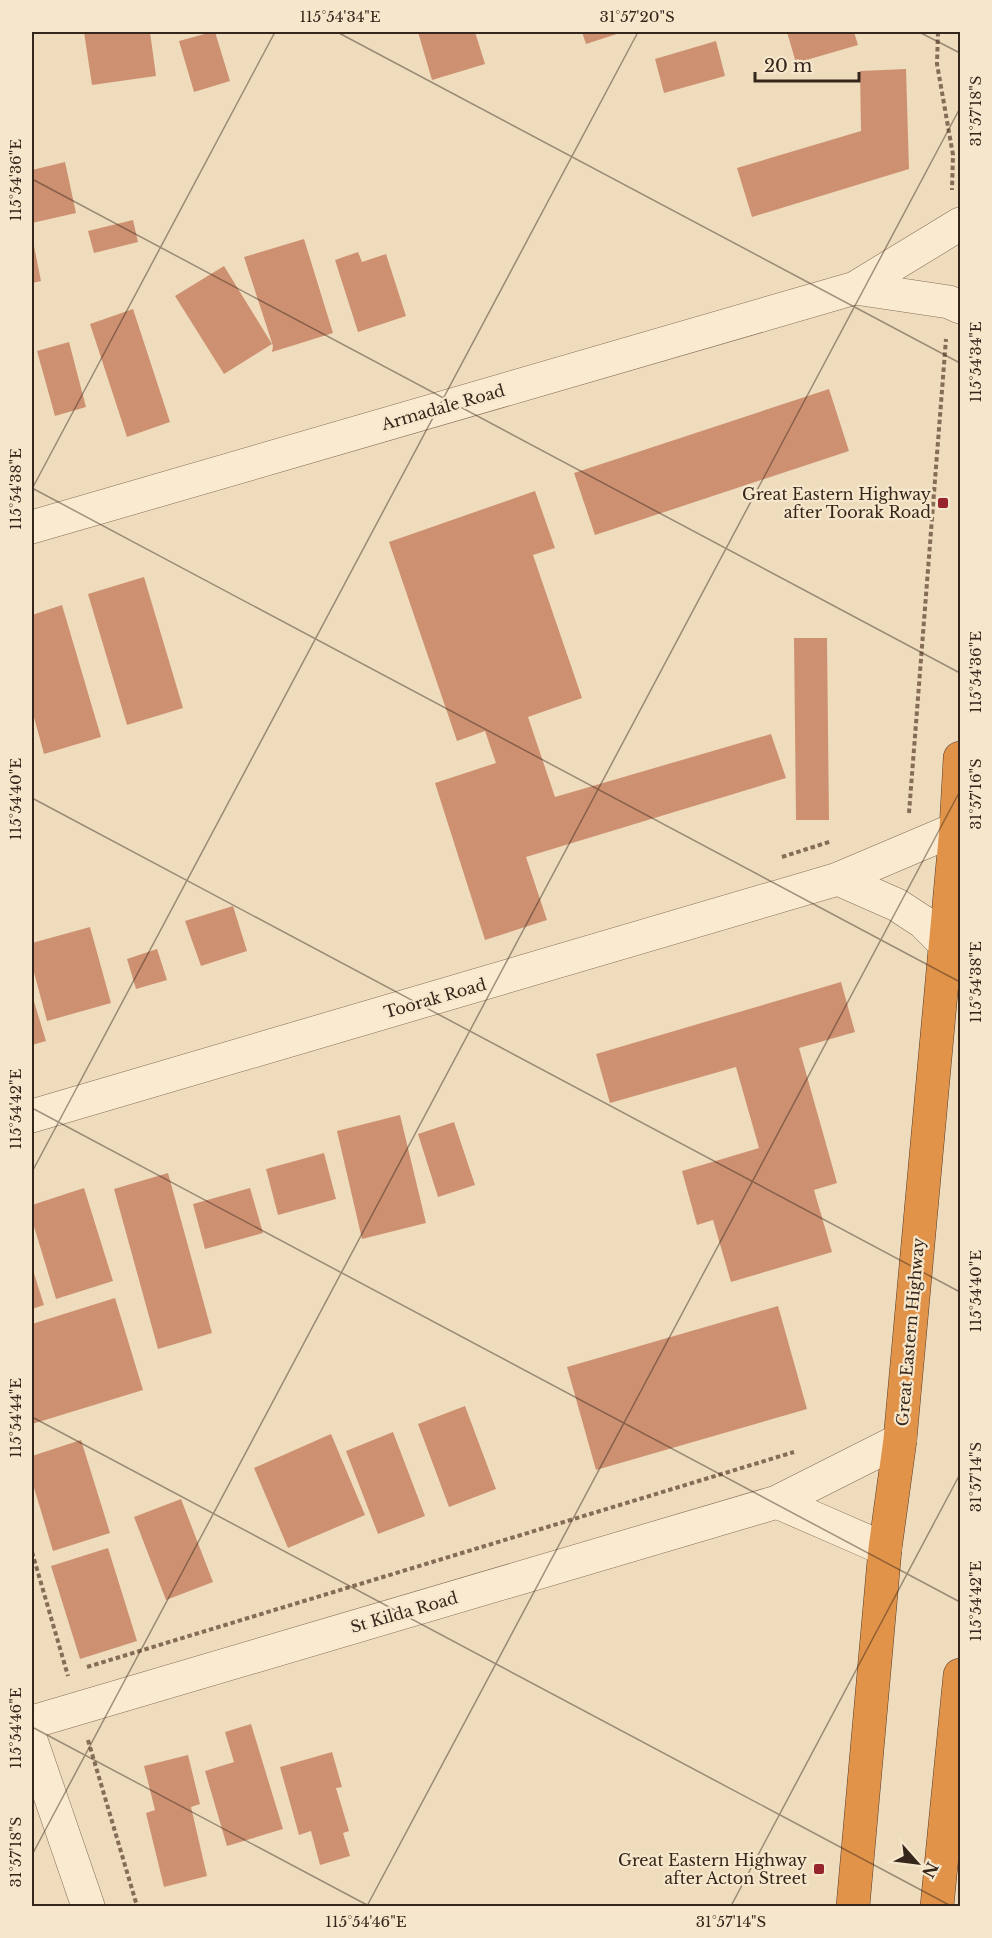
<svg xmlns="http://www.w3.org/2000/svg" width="992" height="1938" font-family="'Libre Baskerville',serif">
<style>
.building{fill:#cd9172}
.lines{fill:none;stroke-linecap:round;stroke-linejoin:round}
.street-casing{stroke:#866c56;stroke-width:34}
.highway-casing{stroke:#533b2b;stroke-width:34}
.path{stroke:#866c56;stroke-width:4;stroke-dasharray:4.5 3;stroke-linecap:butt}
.street{stroke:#f9ead0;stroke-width:33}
.highway{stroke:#e1934a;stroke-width:33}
.ticks{fill:none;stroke:#35261b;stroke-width:1.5;stroke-opacity:0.45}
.poi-dot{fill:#96252e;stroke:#f6e7cc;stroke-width:2}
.labels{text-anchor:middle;stroke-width:4.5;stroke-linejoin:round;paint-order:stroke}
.street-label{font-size:16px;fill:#35261b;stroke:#f6e7cc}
.poi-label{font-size:16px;fill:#35261b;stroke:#f6e7cc;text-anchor:end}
.neatline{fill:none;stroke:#35261b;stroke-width:2}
.ticks-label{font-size:15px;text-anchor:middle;fill:#35261b}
</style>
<rect width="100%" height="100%" fill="#eedcbd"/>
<path class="building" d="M84 32H150L156 76 92 85Z
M212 32H215L230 81 194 92 179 41Z
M418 32H475L485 64 432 80Z
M582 32H623L586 44Z
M787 32H854L858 45 796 63Z
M716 41 725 76 664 93 655 59Z
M906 69 909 169 752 217 737 168 861 131 860 71Z
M65 162 76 213 32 223V170Z
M133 220 138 242 94 253 88 231Z
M304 239 333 333 272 352 273 346 244 257Z
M34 246 41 281 32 283V247Z
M358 252 362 262 386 254 406 316 358 332 335 260Z
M224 266 272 344 224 374 175 296Z
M133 309 170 422 127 437 90 324Z
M69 342 86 407 55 416 37 351Z
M829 389 849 451 595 535 574 473Z
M535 491 555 548 533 555 582 698 528 717 555 797 771 734 786 778 526 857 547 920 485 940 435 783 496 763 485 731 457 741 389 542Z
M144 577 183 708 127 725 88 594Z
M62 605 101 737 44 754 32 710V615Z
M794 638H827L829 820H796Z
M233 906 247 951 201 966 185 921Z
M90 927 111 1003 47 1021 32 965V943Z
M157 949 167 980 136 989 127 959Z
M841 982 855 1032 799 1048 837 1183 814 1190 832 1252 731 1282 713 1220 697 1225 682 1171 759 1148 736 1067 610 1103 596 1054Z
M32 995 46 1041 32 1045Z
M400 1115 426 1223 362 1239 337 1131Z
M454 1122 475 1185 438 1197 418 1134Z
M324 1153 336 1199 278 1215 266 1169Z
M168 1173 212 1333 158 1349 114 1189Z
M84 1188 113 1281 56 1299 32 1220V1205Z
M250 1188 263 1233 205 1249 193 1204Z
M32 1267 44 1305 32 1309Z
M115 1298 143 1390 32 1424V1324Z
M778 1306 807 1409 596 1470 567 1367Z
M465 1406 496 1489 449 1507 418 1424Z
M393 1432 425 1516 378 1534 346 1451Z
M331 1434 365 1515 288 1548 254 1468Z
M81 1440 110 1533 53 1551 32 1481V1456Z
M181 1499 213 1582 166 1600 134 1517Z
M108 1548 137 1641 80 1659 51 1566Z
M251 1724 283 1829 227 1846 205 1771 234 1762 225 1732Z
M332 1752 342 1787 336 1788 349 1831 343 1833 350 1856 320 1865 311 1831 299 1835 280 1767Z
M188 1755 200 1804 191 1807 207 1876 164 1887 146 1813 155 1810 144 1766Z"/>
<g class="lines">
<g class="street-casing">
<path id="street" d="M855 288 949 302 960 307
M32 527 855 288 960 224
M838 879 897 905 923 922 945 944
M32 1116 838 879 956 829
M777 1502 885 1549
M32 1722 777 1502 900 1440
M32 1743 88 1906"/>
</g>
<g class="highway-casing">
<path id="highway" d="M853 1906 885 1549 900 1440 956 829 960 758
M937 1906 960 1675"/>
</g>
<path class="path" d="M938 32 937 64 953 155 952 190
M909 813 946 339
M782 857 832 841
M32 1552 68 1676
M87 1667 794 1452
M88 1740 137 1906"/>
<use href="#street" class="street"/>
<use href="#highway" class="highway"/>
</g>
<path class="ticks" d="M337 32 960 363M919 32 960 53M32 179 960 673M32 488 960 982M32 489 275 32M32 798 960 1292M32 1108 960 1602M32 1172 638 32M32 1417 951 1906M32 1727 369 1906M32 1855 960 108M367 1906 960 791M731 1906 960 1474"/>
<g class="poi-dot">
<rect x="937" y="497" width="12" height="12" rx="3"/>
<rect x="813" y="1863" width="12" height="12" rx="3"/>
</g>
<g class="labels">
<g class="street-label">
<text transform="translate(443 407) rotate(-16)" y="6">Armadale Road</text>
<text transform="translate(435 998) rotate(-16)" y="6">Toorak Road</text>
<text transform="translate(910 1332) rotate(-85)" y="6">Great Eastern Highway</text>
<text transform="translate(404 1612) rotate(-16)" y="6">St Kilda Road</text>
</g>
<g class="poi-label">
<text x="931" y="500">Great Eastern Highway<tspan x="931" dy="18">after Toorak Road</tspan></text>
<text x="807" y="1866">Great Eastern Highway<tspan x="807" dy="18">after Acton Street</tspan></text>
</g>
</g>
<rect width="992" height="1938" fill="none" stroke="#f6e7cc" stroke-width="66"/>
<g transform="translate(917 1863) rotate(118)" stroke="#f6e7cc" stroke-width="4.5" paint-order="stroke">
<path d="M0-4.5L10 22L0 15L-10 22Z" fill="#35261b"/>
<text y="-9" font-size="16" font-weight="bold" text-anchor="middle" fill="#35261b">N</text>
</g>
<path d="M755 72v9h104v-9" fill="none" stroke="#35261b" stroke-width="3"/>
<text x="764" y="72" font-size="18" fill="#35261b" stroke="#f6e7cc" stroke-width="4.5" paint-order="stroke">20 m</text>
<rect x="33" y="33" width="926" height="1872" class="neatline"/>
<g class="ticks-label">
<text x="340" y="22">115°54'34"E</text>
<text x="637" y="22">31°57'20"S</text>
<text transform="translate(976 111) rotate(-90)" y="5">31°57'18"S</text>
<text transform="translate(16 180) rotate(-90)" y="5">115°54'36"E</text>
<text transform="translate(976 362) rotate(-90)" y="5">115°54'34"E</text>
<text transform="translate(16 489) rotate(-90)" y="5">115°54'38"E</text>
<text transform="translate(976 672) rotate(-90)" y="5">115°54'36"E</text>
<text transform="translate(976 794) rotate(-90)" y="5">31°57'16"S</text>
<text transform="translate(16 799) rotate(-90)" y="5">115°54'40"E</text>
<text transform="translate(976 982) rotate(-90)" y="5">115°54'38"E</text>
<text transform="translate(16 1109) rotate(-90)" y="5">115°54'42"E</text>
<text transform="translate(976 1291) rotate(-90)" y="5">115°54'40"E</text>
<text transform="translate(16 1418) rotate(-90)" y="5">115°54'44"E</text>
<text transform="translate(976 1477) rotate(-90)" y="5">31°57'14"S</text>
<text transform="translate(976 1601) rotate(-90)" y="5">115°54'42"E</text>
<text transform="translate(16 1728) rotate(-90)" y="5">115°54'46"E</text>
<text transform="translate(16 1852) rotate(-90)" y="5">31°57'18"S</text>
<text x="366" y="1927">115°54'46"E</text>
<text x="731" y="1927">31°57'14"S</text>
</g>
</svg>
